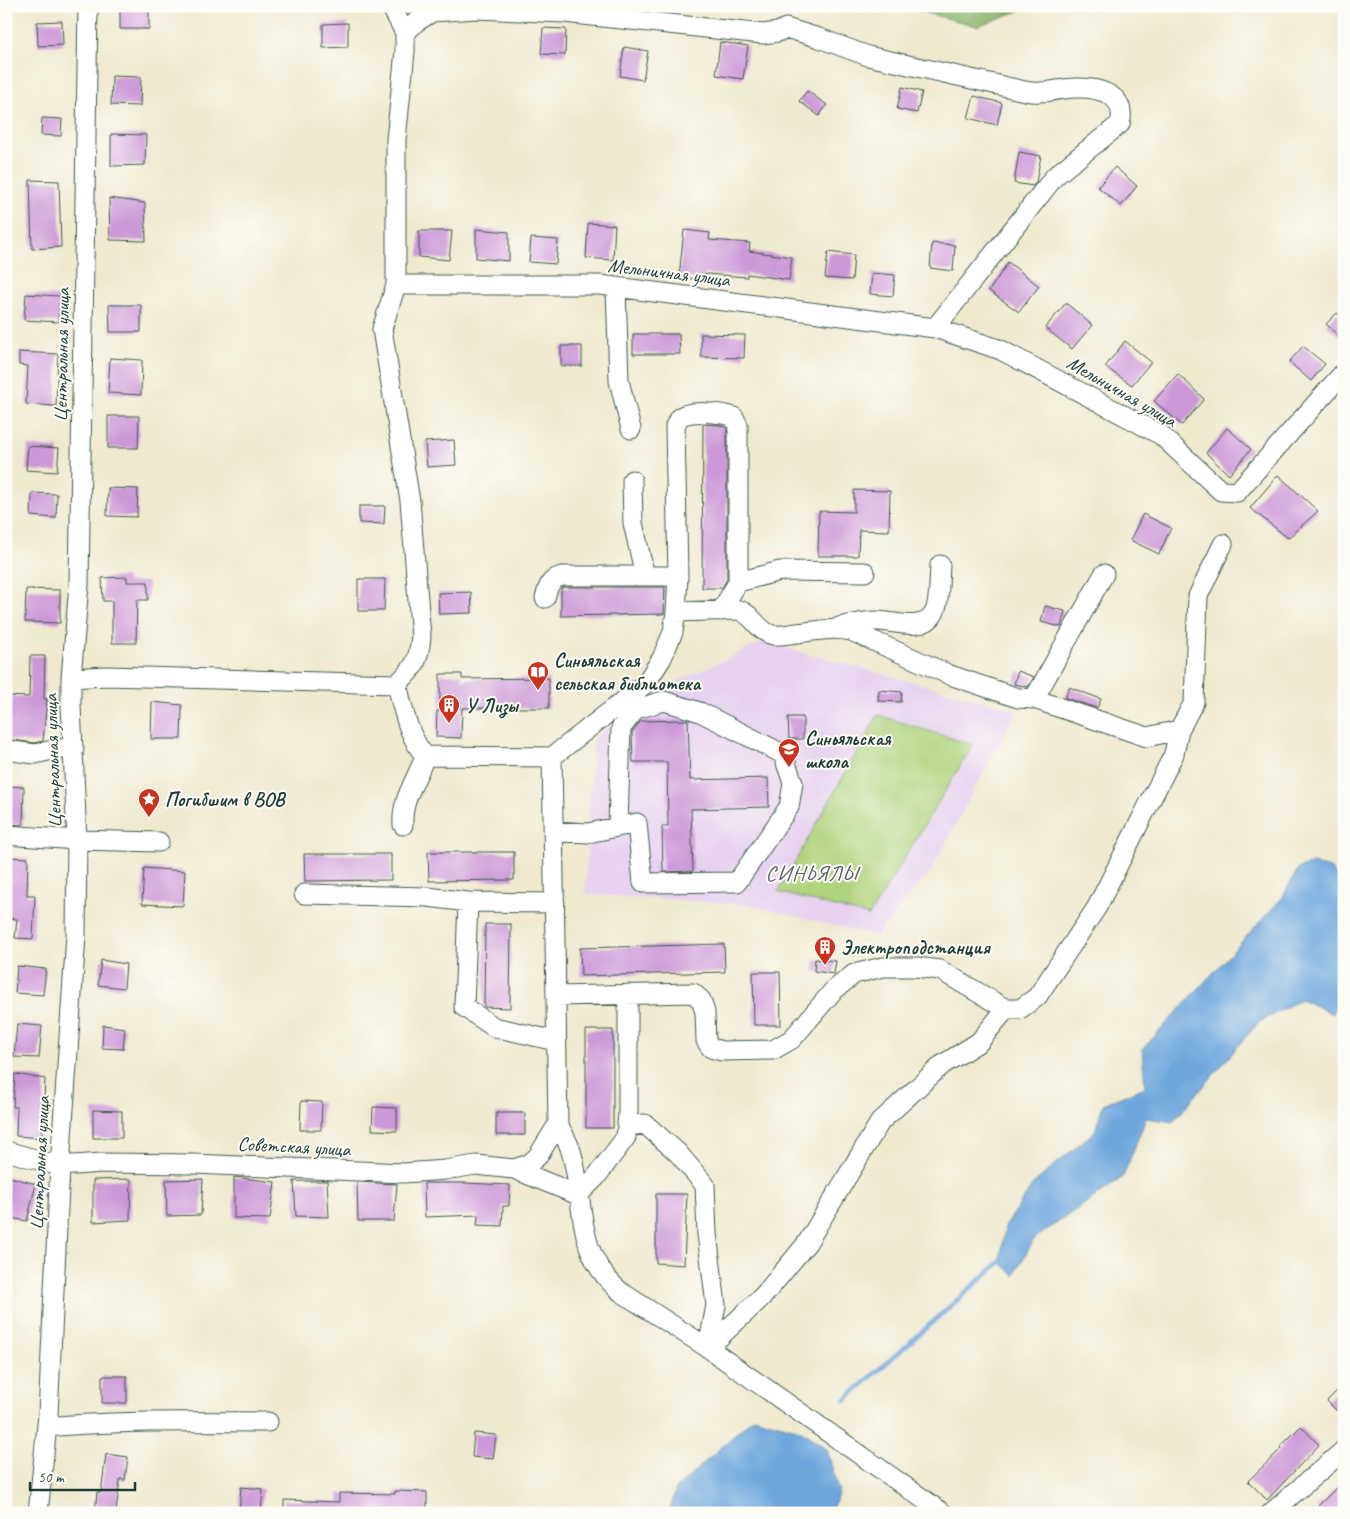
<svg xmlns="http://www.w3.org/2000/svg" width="1350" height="1519" font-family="Caveat,sans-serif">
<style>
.built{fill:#e7d2ef}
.green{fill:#afd37c;stroke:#678858}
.forest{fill:#8bb56c;stroke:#557950}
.water{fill:#6ea7dd;stroke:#467288}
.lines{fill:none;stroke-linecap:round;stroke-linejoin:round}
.stream{stroke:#6ea7dd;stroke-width:4.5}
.building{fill:#cc98d8}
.minor-casing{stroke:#3e574b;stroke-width:21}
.minor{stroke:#fff;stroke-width:19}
.labels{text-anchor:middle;stroke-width:4;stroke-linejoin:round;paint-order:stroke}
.street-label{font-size:20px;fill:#1f3d34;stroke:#fdfcf7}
.poi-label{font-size:20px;font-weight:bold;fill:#1f3d34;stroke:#fdfcf7;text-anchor:start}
.quarter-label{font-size:22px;letter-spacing:1px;fill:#5c5d6d;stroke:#fdfcf7}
</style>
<rect width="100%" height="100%" fill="#fdfcf7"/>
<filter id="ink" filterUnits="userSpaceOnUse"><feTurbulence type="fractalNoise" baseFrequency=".02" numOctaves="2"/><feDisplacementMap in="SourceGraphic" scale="10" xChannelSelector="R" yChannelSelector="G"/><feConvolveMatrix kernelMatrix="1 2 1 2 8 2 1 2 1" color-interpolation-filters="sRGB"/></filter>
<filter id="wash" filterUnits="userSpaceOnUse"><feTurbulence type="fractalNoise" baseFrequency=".0096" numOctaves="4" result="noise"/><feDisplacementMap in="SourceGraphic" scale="20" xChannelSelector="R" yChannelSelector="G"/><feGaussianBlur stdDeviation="1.12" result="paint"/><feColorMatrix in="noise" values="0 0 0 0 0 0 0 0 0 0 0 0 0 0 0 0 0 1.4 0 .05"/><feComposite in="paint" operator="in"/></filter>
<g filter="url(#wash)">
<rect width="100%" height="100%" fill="#efe9cf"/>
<path class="built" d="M763 642 1017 710 931 871 876 936 751 905 585 894 593 739 650 694Z"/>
<path class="green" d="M878 715 973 745 869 916 778 892Z"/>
<path class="forest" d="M899 6H1033L977 26Z"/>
<path class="water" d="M1313 863 1332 870 1344 887V974L1333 1014 1301 999 1258 1023 1173 1122 1146 1118 1123 1177 1034 1239 1014 1276 1000 1262 1005 1227 1034 1183 1095 1131 1103 1104 1145 1087 1142 1050 1282 898 1298 869Z
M754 1417 800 1430 827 1449 839 1493 830 1513H669L676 1489Z"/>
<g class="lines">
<path class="stream" d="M845 1400 1000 1262"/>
</g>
<g id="blocks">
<path class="building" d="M120 6H149V29H120Z
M62 21 63 45 38 46 37 22Z
M348 23V47L323 48V24Z
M543 28 566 29 565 55 541 54Z
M720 42 748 46 743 79 716 75Z
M624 47 648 51 643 80 620 76Z
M112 76 141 77 140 106 111 105Z
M902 87 922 92 917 113 897 109Z
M807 91 827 105 819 116 799 101Z
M974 96 1002 103 997 125 968 118Z
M42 118 62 119 61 136 41 135Z
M111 134 146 135 145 165 111 166Z
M1019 152 1041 156 1036 182 1033 186 1014 183Z
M1115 167 1137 186 1121 206 1098 187Z
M30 180 59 181 61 247 32 249Z
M109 198 145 203 146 241 110 240Z
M588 223 615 225 613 260 586 258Z
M476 229 509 232V261L476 258Z
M684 230 710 233 709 240 750 243 749 251 792 257 789 280 747 274V277L705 274 704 280 679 277Z
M419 231H452L449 260 419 257Z
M531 238 558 240 556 264 529 262Z
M932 243 955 245 953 271 930 268Z
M828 252 854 255 852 280 825 278Z
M1008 262 1039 286 1019 312 989 291Z
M872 273 895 275 893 296 870 294Z
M26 294 60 296 58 322 24 320Z
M1066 303 1092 325 1072 349 1045 328Z
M109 305H141V332H110Z
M1337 313 1344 320V341L1326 324Z
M633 334H679L680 354H633Z
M701 334 745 335 744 358 701 357Z
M1125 341 1151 362 1132 385 1105 367Z
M561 346H582V366H561Z
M1303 346 1325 364 1311 381 1289 362Z
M19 352 58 354 56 406 26 404 28 366 19 365Z
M110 358 142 360 141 395 108 393Z
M1178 374 1204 399 1182 425 1154 401Z
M108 416H139L138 448H108Z
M703 424 720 425 727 428V579L722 588H702Z
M1227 428 1251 449 1229 475 1206 453Z
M454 440 456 465 427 467 425 442Z
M28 446 59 448 57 472 26 470Z
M1278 475 1318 511 1288 538 1250 508Z
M108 488 138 489 137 517 107 516Z
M854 490 890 491 889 531 859 530 858 556H818L819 511 854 512Z
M32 493 57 494 56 518 31 516Z
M359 506H385L384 524 359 523Z
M1143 514 1171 528 1159 554 1130 540Z
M127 577V582H148V600H137L136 643H112V601H103L102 578Z
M358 579H385L384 611H358Z
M564 587H665L664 614 561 616V589Z
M26 589 60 590V623L25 622Z
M471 592 472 613 439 614 438 593Z
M1045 606 1065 611 1061 627 1041 622Z
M30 656H45L44 699H47L43 741 34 743 6 739V696L29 697Z
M1018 671 1034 677 1028 687 1014 684Z
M440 674H462V679L549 678V708H462L461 738 436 737 437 711H440Z
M1069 687 1101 699 1097 708 1065 698Z
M879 690 902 692 901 702 878 701Z
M152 702 182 705 181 739H151Z
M788 717H803V739H789Z
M688 720 690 780 768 778 769 807 691 809 693 871 663 872 662 826H668L667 762H633L632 732 641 721Z
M6 786 24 787 23 825 6 824Z
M428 852H514V880L429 881Z
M304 854H391V880L305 881Z
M6 857 28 858 27 895H35L33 939 15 938 17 919 6 918Z
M144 868 185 871 183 906 142 904Z
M485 924H511L510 1008 484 1007Z
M724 944 725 972 581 976 580 948Z
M815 959 836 961 834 974 814 971Z
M101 960 126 964 124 988 98 985Z
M17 966 46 969 43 995 15 993Z
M753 972H780L781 1025H754Z
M17 1024 42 1026 39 1058 14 1057Z
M103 1025 125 1028 123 1049 102 1048Z
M586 1030H613V1128H586Z
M15 1074 45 1079 42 1138 16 1136 17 1107H13Z
M301 1101 322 1102 321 1130H300Z
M373 1107 397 1108V1131L372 1130Z
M93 1110 122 1111V1138H93Z
M496 1113H525V1135H496Z
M6 1176 36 1184 27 1221 6 1217Z
M234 1177 275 1182 270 1219 234 1218Z
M131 1179 130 1220 93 1222V1180Z
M203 1179 201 1215 167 1216 166 1180Z
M294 1181H327L329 1217 296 1216Z
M357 1182 397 1184 394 1221H358Z
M424 1183H465L510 1185 509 1206H503L502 1226 477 1225 478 1215 425 1217Z
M656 1194H687L684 1265 656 1263Z
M102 1376H127V1403H102Z
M1344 1384V1418L1327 1401Z
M1301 1426 1319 1445 1267 1500 1248 1481 1282 1448 1280 1447Z
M474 1433 496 1435 493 1459 472 1457Z
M106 1454 128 1457 125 1480 120 1479 116 1513H95L97 1492 101 1493Z
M241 1487 263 1489 261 1513H239Z
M1337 1487 1344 1493V1513H1323L1317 1507Z
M395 1491 427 1492V1513H284V1500L339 1502V1493L395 1494Z"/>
</g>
</g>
<g filter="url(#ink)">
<use href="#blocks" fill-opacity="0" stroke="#3e574b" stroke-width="1"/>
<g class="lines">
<g class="minor-casing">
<path id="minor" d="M405 33 416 22 432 12 477 9 564 13 763 34 778 32 786 28 819 38 868 56 1025 91C1030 92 1035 93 1040 92 1052 92 1064 88 1075 88 1099 87 1128 95 1120 124L1055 176 935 328
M396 285H600L935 328 1001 350 1161 435 1221 491 1237 492 1344 372
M616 287 619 381 631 429
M632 480 633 523 645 576
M545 598C548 587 550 579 562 576H678
M721 611 738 582 780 571 865 572
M676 612 739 610C753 614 758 632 773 635 781 636 789 634 797 633 815 631 832 627 851 631L950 675 1018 698 1034 699 1147 737 1179 730 1194 702 1198 596 1223 544
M839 627C852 624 864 621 877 621 893 621 922 632 933 615 940 605 939 578 940 565
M71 678 106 676 397 684C416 666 418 662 421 637L410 501 382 329 396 285V140L405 51V33L391 6
M397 684C403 709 408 736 425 756L552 757 646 683 662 658 673 632 676 612 678 576 675 426C677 423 677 420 679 418 688 409 723 413 734 417L738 425V582
M1034 699 1104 574
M6 750 35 754 57 749H74
M552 757 558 1124C562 1132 567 1140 570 1148 587 1200 572 1252 621 1292L708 1348 943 1513
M403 825C401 799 417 780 425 756
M553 831 588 833 637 823 643 883 737 882 789 807 793 783 783 754 700 712 664 701 636 709 621 728 618 826
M6 835 77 840 159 842
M304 894 428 897 468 902 555 903
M468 902 464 1007 494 1027 556 1041
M556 996 693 993 701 1000 705 1012 706 1041 711 1048 722 1051 773 1050 792 1039 833 991 854 974 883 967H916L940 970 1006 1009H1020L1037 997 1097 907 1174 754 1179 730
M627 1126 645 1124 678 1153 705 1185 707 1234 716 1305 708 1348
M6 1151 60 1166 102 1163 194 1164 404 1173 445 1170 476 1165 514 1169 529 1164 538 1156 558 1124
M514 1169 578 1195 596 1177 626 1137 628 1113V994
M708 1348 764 1295 807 1243 880 1122 942 1065 979 1042 1006 1009
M47 1427C120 1420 194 1422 268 1422
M38 1513 48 1415 60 1166 76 936 77 840 71 705V678L79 585 88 6
M1271 1513 1344 1450"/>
</g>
<use href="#minor" class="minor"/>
</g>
</g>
<defs>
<g id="library-pin" transform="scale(1.125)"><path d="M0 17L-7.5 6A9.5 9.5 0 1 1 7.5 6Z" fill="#c8321e" stroke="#fdfcf7"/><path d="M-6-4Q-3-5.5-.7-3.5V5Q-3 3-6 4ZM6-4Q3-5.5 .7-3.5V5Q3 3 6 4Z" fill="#fff"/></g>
<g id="building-pin" transform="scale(1.125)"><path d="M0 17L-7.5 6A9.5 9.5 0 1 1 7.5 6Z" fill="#c8321e" stroke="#fdfcf7"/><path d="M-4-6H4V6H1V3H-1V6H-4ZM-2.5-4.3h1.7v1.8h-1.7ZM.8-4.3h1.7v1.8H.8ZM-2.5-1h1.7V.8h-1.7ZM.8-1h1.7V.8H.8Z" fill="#fff"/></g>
<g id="school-pin" transform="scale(1.125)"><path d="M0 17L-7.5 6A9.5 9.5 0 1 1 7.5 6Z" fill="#c8321e" stroke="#fdfcf7"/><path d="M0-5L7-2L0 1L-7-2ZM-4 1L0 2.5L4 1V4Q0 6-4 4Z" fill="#fff"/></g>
<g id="sight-pin" transform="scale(1.125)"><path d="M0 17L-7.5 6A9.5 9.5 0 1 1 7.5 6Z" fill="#c8321e" stroke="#fdfcf7"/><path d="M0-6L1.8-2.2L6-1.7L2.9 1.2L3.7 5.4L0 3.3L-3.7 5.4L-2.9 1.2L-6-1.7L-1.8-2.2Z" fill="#fff"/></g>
</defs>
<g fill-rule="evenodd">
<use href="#library-pin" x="538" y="672"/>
<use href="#building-pin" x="449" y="705"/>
<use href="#school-pin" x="789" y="749"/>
<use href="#sight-pin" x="149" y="799"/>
<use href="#building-pin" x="825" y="947"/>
</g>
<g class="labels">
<g class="street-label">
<text transform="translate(669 272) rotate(7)" y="7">Мельничная улица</text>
<text transform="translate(61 355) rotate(-89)" y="7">Центральная улица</text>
<text transform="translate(1122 391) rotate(30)" y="7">Мельничная улица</text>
<text transform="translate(52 761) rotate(-92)" y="7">Центральная улица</text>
<text transform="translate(294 1146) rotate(3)" y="7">Советская улица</text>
<text transform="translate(39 1163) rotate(-87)" y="7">Центральная улица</text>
</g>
<g class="poi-label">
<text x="554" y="667">Синьяльская<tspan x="554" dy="23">сельская библиотека</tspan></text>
<text x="465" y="712">У Лизы</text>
<text x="805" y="745">Синьяльская<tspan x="805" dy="23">школа</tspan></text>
<text x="165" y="806">Погибшим в ВОВ</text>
<text x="841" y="954">Электроподстанция</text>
</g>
<g class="quarter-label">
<text x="812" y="880">СИНЬЯЛЫ</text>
</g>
</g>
<rect width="1350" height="1519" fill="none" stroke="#fdfcf7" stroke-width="25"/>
<path d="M30 1482v8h105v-8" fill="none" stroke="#1f3d34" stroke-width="2.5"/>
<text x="38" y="1482" font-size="15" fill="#1f3d34" stroke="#fdfcf7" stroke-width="4" paint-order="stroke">50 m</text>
</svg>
